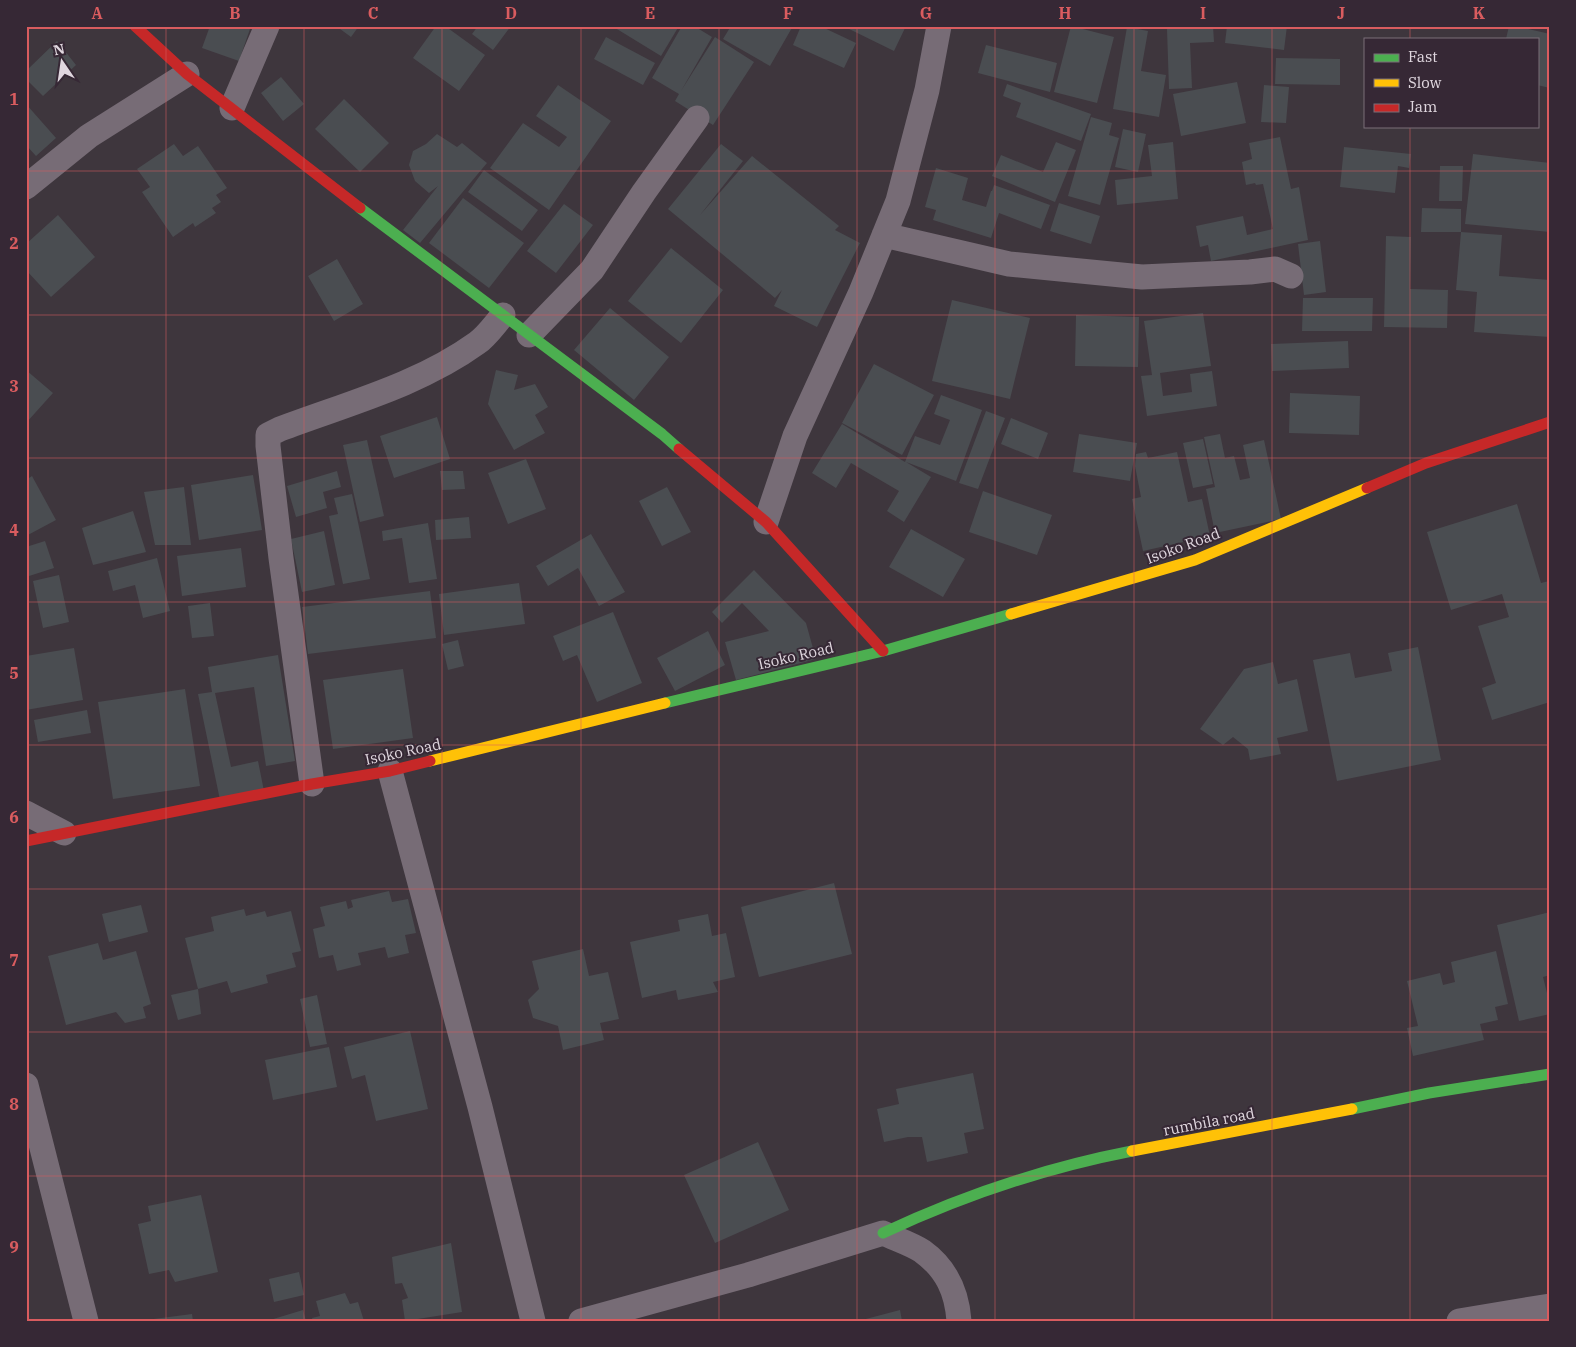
<svg xmlns="http://www.w3.org/2000/svg" width="1576" height="1347" font-family="'IBM Plex Serif',serif">
<style>
.building{fill:#4a4d51}
.lines{fill:none;stroke-linecap:round;stroke-linejoin:round}
.street{stroke:#776c76;stroke-width:25}
.fast{stroke:#4caf50;stroke-width:11}
.slow{stroke:#ffc107;stroke-width:11}
.jam{stroke:#c62828;stroke-width:11}
.grid{fill:none;stroke:#d95c5f;stroke-width:1;stroke-opacity:0.55}
.labels{text-anchor:middle;stroke-width:4;stroke-linejoin:round;paint-order:stroke}
.street-label{font-size:15px;fill:#e0d7df;stroke:#362835}
.neatline{fill:none;stroke:#d95c5f;stroke-width:2}
.grid-label{font-size:16px;text-anchor:middle;font-weight:bold;fill:#d95c5f}
</style>
<rect width="100%" height="100%" fill="#3e363d"/>
<path class="building" d="M210 26H251L239 61 202 48Z
M336 26H359L351 37Z
M436 26H445L485 55 459 91 413 58Z
M478 26H511L493 50 472 34Z
M612 26H679L661 56Z
M682 26H694L712 37 681 91 715 37 754 62 713 125 675 101 679 94 652 78Z
M731 26H793L770 66 723 39Z
M801 26H820L856 43 844 68 793 45Z
M843 26H906L894 51Z
M1071 26 1114 37 1097 103 1054 92Z
M1213 26 1214 42 1190 43 1192 88 1169 89 1167 29Z
M1227 26H1287L1284 50 1225 43Z
M1509 26H1516L1550 34V88L1537 85V39H1506Z
M1127 27 1148 31 1141 71 1166 75 1159 117 1113 109Z
M606 37 655 63 643 85 594 59Z
M57 41 76 65 43 96 26 79V71Z
M986 45 1057 63 1050 92 978 73Z
M1276 58 1340 59V85L1275 84Z
M281 77 304 104 283 121 261 93Z
M1237 82 1246 123 1181 136 1173 94Z
M1007 84 1091 114 1081 141 1016 117 1021 103 1003 96Z
M558 85 611 121 549 210 490 168 523 123 559 147 567 137 536 116Z
M1264 85 1289 87 1286 123 1261 122Z
M344 99 389 143 360 172 315 129Z
M26 104 56 138 36 156 26 145Z
M1091 117 1112 123 1109 135 1119 138 1100 205 1068 196Z
M1123 129 1146 134 1138 172 1115 167Z
M437 134 457 147 462 143 487 163 420 243 403 230 438 186 429 193 415 181 409 165 413 151 426 144Z
M1280 137 1291 189 1299 187 1308 240 1211 261 1208 245 1200 247 1196 226 1243 216 1247 235 1273 229 1263 184 1256 185 1255 183 1246 185 1242 162 1252 159 1249 143Z
M1056 142 1076 150 1055 202 992 176 1001 155 1043 172Z
M1173 142 1178 199 1117 205 1115 180 1152 176 1148 145Z
M174 144 183 156 198 146 227 188 216 195 221 202 212 208 216 213 195 227 193 223 173 237 142 192 150 187 137 169Z
M721 144 743 161 700 215 752 156 839 226 835 230 860 243 817 327 774 306 782 290 775 298 668 209Z
M1344 147 1411 154 1409 168 1398 166 1395 193 1340 187Z
M1473 154 1550 163V232L1465 224Z
M1440 166H1463L1462 201H1439Z
M936 168 968 178 962 200 986 207 991 191H992L994 185 1050 205 1041 229 999 213 991 238 933 220 936 210 925 207Z
M484 170 538 210 522 231 468 192Z
M463 198 524 243 489 288 429 243Z
M1059 203 1100 216 1091 244 1050 231Z
M564 204 593 225 556 273 527 251Z
M1422 208 1461 209V232L1502 235 1499 276 1550 280V337L1474 332 1477 292 1456 290 1461 232H1421Z
M58 215 95 257 51 297 26 270V244Z
M1386 236 1411 237 1410 289 1448 290 1447 328 1384 327Z
M1320 241 1326 292 1304 295 1298 244Z
M671 248 723 290 681 343 628 301Z
M337 259 363 304 334 321 308 276Z
M1303 298H1373L1372 331H1302Z
M952 300 1030 318 1010 399 932 381Z
M610 308 669 357 634 400 574 350Z
M1203 313 1211 366 1160 373 1163 396 1192 392 1190 374 1212 371 1217 406 1147 416 1141 376 1152 375 1144 321Z
M1076 315 1139 317 1138 367 1075 366Z
M1348 341 1349 368 1272 371 1271 344Z
M874 364 934 395 902 455 842 423Z
M26 370 53 393 26 423Z
M496 370 518 375 514 390 535 384 548 407 535 415 545 433 514 450 488 404Z
M1290 393 1360 396 1359 435 1289 433Z
M941 395 982 410 956 481 906 462 931 477 904 522 887 511 899 491 851 463 836 488 812 473 842 424 905 462 915 436 940 445 950 420 934 414Z
M986 411 1005 418 978 489 959 483Z
M437 417 450 459 394 478 380 436Z
M1011 418 1048 433 1038 459 1001 444Z
M1079 434 1137 443 1130 481 1073 472Z
M1220 434 1225 458 1234 456 1240 480 1250 478 1243 445 1264 440 1281 519 1215 533 1206 489 1215 487 1204 437Z
M1203 439 1213 484 1193 488 1183 443Z
M367 440 384 516 360 522 343 445Z
M1146 452 1148 458 1177 452 1188 502 1202 499 1210 536 1143 551 1132 499 1141 497 1135 466 1136 454Z
M526 459 546 509 508 524 488 473Z
M337 471 341 487 323 492 327 508 296 517 287 486Z
M440 471H463L465 489 442 490Z
M253 475 262 530 199 540 191 485Z
M32 476 56 520 26 536V480Z
M184 487 191 545H155L144 492Z
M667 487 691 532 662 546 639 501Z
M983 491 1052 515 1037 555 969 532Z
M352 494 370 579 343 584 329 516 338 514 334 498Z
M1517 504 1541 583 1549 581 1550 583V702L1492 720 1482 688 1496 683 1478 626 1509 617 1502 594 1451 610 1427 532Z
M133 511 146 552 93 565 82 528Z
M469 517 471 538 436 540 435 520Z
M428 523 437 579 409 583 402 538 383 541 382 531Z
M911 529 965 559 943 597 889 567Z
M324 531 335 585 302 592 291 539Z
M591 534 625 592 599 606 578 568 548 586 536 566Z
M45 541 54 568 26 577V547Z
M241 548 246 587 182 596 177 556Z
M157 558 170 611 143 618 135 585 113 591 108 571Z
M754 570 806 623 816 659 736 680 725 642 769 631 742 603 722 623 712 612Z
M59 575 69 622 43 628 33 581Z
M519 583 525 624 444 635 439 594Z
M430 591 436 638 308 654 302 607Z
M210 603 214 636 192 638 188 606Z
M613 612 642 683 597 702 577 655 563 661 553 636Z
M708 631 725 665 675 691 657 658Z
M458 640 464 666 448 670 442 644Z
M1418 647 1441 760 1337 781 1313 660 1350 653 1355 678 1392 671 1388 653Z
M74 648 83 700 26 710V656Z
M278 655 295 761 266 766 254 687 215 693 231 767 258 761 264 791 220 800 198 694 212 692 208 667Z
M1273 662 1278 684 1297 679 1308 731 1277 738 1281 754 1250 760 1248 749 1233 737 1223 745 1200 729 1244 669Z
M403 669 413 738 333 749 323 680Z
M185 689 200 786 113 799 98 702Z
M87 710 91 733 38 742 34 720Z
M834 883 852 954 759 977 741 907Z
M389 891 392 902 408 899 416 933 405 935 409 953 388 958 385 947 358 953 361 965 337 971 333 955 319 958 313 929 325 926 320 907 346 901 348 909 353 907 351 900Z
M141 905 148 932 109 942 102 914Z
M244 909 246 916 265 911 267 917 291 911 301 951 292 953 296 967 266 975 268 983 231 993 227 981 198 989 185 938 214 931 211 917Z
M1550 912V975L1543 977 1550 1005V1014L1519 1021 1497 925Z
M708 914 712 936 726 933 735 977 713 982 718 992 678 1000 676 990 642 998 630 942 680 931 678 920Z
M98 943 103 960 136 951 151 1004 143 1007 146 1018 125 1023 116 1012 66 1025 48 956Z
M583 949 589 976 608 972 619 1019 600 1023 604 1040 563 1050 558 1026 533 1018 528 1000 539 989 532 961Z
M1496 951 1508 1004 1495 1007 1498 1020 1480 1024 1484 1040 1413 1056 1407 1028 1418 1026 1407 981 1440 973 1443 985 1455 982 1451 962Z
M198 989 201 1014 178 1020 171 995Z
M317 995 327 1044 310 1047 300 999Z
M410 1031 428 1109 376 1121 365 1075 352 1079 344 1047Z
M329 1047 337 1087 273 1100 265 1060Z
M973 1073 984 1129 964 1133 968 1153 927 1162 922 1137H908L884 1142 877 1109 899 1104 896 1089Z
M758 1142 789 1210 715 1243 684 1175Z
M201 1195 218 1272 175 1282 169 1270 149 1274 138 1224 151 1221 148 1206Z
M451 1243 462 1312 405 1321 402 1300 408 1298 402 1283 395 1284 392 1257Z
M299 1272 304 1295 274 1302 269 1279Z
M345 1293 350 1304 358 1302 364 1321H313L312 1318 320 1316 316 1301Z
M303 1310 306 1321H270V1320Z
M900 1310 902 1321H862V1320Z
M192 1314 193 1321H146V1320Z"/>
<g class="lines">
<path class="street" d="M232 108 267 26
M26 187 89 136 187 74
M884 235 1009 264 1142 277 1250 272 1275 269 1291 276
M529 335 592 270 644 192 697 118
M766 522 795 436 861 292 898 201 927 90 939 26
M390 771 480 1107 533 1321
M312 784 281 558 268 446V435L280 429C346 404 419 385 477 343 487 336 495 324 503 315
M26 813 64 833
M26 1085 86 1321
M581 1321 748 1275 883 1233C896 1239 911 1244 922 1251 947 1269 957 1292 959 1321
M1459 1321 1550 1306"/>
<path class="fast" d="M360 208 662 434 679 449
M665 703 883 651 1011 614
M1352 1109 1429 1093 1550 1074
M883 1233C964 1195 1044 1168 1132 1151"/>
<path class="slow" d="M1011 614 1195 560 1367 488
M430 761 665 703
M1132 1151 1352 1109"/>
<path class="jam" d="M135 26 187 74 360 208
M679 449 766 522 883 651
M1367 488 1426 463 1550 422
M26 841 312 784 390 771 430 761"/>
</g>
<path class="grid" d="M166 26V1321M304 26V1321M442 26V1321M581 26V1321M719 26V1321M857 26V1321M995 26V1321M1134 26V1321M1272 26V1321M1410 26V39M1410 126V1321M26 171H1550M26 315H1550M26 458H1550M26 602H1550M26 745H1550M26 889H1550M26 1032H1550M26 1176H1550"/>
<g class="labels">
<g class="street-label">
<text transform="translate(1183 546) rotate(-20)" y="5">Isoko Road</text>
<text transform="translate(796 656) rotate(-13)" y="5">Isoko Road</text>
<text transform="translate(403 752) rotate(-12)" y="5">Isoko Road</text>
<text transform="translate(1209 1122) rotate(-11)" y="5">rumbila road</text>
</g>
</g>
<rect width="1576" height="1347" fill="none" stroke="#362835" stroke-width="55"/>
<rect x="1364" y="38" width="175" height="90" fill="#362835" stroke="#7a6e79"/>
<rect x="1374" y="54" width="25" height="8" fill="#4caf50" stroke="#7a6e79"/>
<text x="1408" y="62" font-size="15" fill="#e0d7df">Fast</text>
<rect x="1374" y="79" width="25" height="8" fill="#ffc107" stroke="#7a6e79"/>
<text x="1408" y="88" font-size="15" fill="#e0d7df">Slow</text>
<rect x="1374" y="104" width="25" height="8" fill="#c62828" stroke="#7a6e79"/>
<text x="1408" y="112" font-size="15" fill="#e0d7df">Jam</text>
<g transform="translate(62 62) rotate(347)" stroke="#362835" stroke-width="4" paint-order="stroke">
<path d="M0-4L9 19L0 12L-9 19Z" fill="#e0d7df"/>
<text y="-8" font-size="14" font-weight="bold" text-anchor="middle" fill="#e0d7df">N</text>
</g>
<rect x="28" y="28" width="1520" height="1292" class="neatline"/>
<g class="grid-label">
<text x="97" y="19">A</text>
<text x="235" y="19">B</text>
<text x="373" y="19">C</text>
<text x="511" y="19">D</text>
<text x="650" y="19">E</text>
<text x="788" y="19">F</text>
<text x="926" y="19">G</text>
<text x="1065" y="19">H</text>
<text x="1203" y="19">I</text>
<text x="1341" y="19">J</text>
<text x="1479" y="19">K</text>
<text x="14" y="105">1</text>
<text x="14" y="249">2</text>
<text x="14" y="392">3</text>
<text x="14" y="536">4</text>
<text x="14" y="679">5</text>
<text x="14" y="823">6</text>
<text x="14" y="966">7</text>
<text x="14" y="1110">8</text>
<text x="14" y="1253">9</text>
</g>
</svg>
